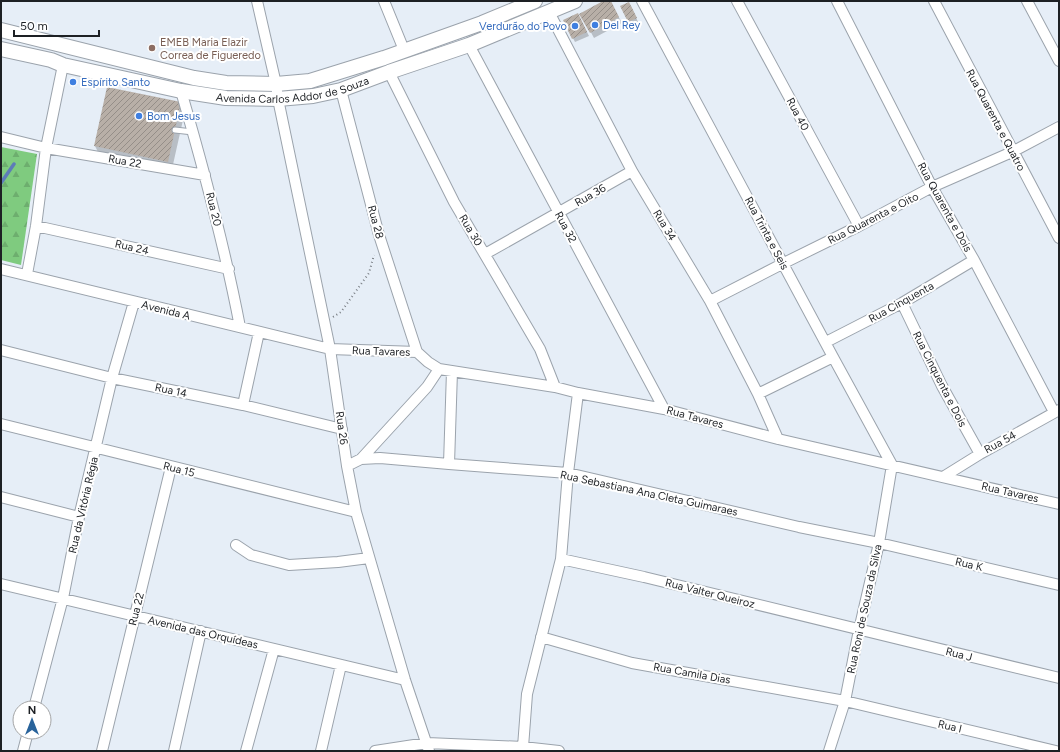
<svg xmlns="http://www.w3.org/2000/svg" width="1060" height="752" font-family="Figtree,sans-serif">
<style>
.forest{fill:url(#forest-firs)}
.shadow{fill:#0003}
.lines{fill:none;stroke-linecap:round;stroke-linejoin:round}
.stream{stroke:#5d7cb8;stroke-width:3.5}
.building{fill:url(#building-hatch)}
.lane-casing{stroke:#9ba3ac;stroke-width:7}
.street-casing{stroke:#9ba3ac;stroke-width:12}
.secondary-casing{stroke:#9ba3ac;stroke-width:16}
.path{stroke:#787d83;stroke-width:2;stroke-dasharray:1 3;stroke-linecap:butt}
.lane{stroke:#fff;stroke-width:5}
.street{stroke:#fff;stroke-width:10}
.secondary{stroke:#fff;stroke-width:14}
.shop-dot{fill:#3f7fe0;stroke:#fff;stroke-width:1.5}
.education-dot{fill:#8d6e63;stroke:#fff;stroke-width:1.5}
.labels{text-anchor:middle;stroke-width:4;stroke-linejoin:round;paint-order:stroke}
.shop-label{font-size:11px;fill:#366cbe;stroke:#fff;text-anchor:start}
.education-label{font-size:11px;fill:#785e54;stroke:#fff;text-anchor:start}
.street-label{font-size:11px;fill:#1d2024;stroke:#fff}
</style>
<defs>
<pattern id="forest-firs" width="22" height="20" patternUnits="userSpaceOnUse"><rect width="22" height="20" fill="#7fcb7f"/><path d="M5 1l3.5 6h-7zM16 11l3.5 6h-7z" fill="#6dae6e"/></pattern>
<pattern id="building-hatch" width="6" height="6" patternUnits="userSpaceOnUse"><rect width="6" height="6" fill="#b8afa7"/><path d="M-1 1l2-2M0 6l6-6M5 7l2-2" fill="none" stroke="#958e88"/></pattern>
</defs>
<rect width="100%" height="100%" fill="#e6eef7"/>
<path class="forest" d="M1 147 37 154 21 265 1 260Z"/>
<path class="shadow" d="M605 1H610L622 23 594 38 581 14Z
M631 6 638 22 630 25 628 22Z
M580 18 589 36 575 42 564 21Z
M180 103 185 111 172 169 99 154 95 146Z"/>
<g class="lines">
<path class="stream" d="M1 183 14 164"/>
</g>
<path class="building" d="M603 1H611L619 17 590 33 579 14Z
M629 2 637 18 628 22 620 6Z
M578 13 587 32 572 39 563 20Z
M107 87 181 102 168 162 94 146Z"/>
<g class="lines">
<g class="lane-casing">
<path id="lane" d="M175 130 193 132"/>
</g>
<g class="street-casing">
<path id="street" d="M257 1 276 84 278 99 330 349 347 466 356 512 405 680 429 751
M384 1 404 50
M642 1 833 357 892 465 879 543 859 630 845 701 829 751
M737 1 859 226
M837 1 932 187 974 260 1054 412
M934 1 1059 238
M1027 1 1059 61
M549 12 632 171 710 301 758 394 778 439
M469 45 664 409
M389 72 454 202 540 349 555 387
M341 90 379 235 417 352
M181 91C204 170 225 248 240 327
M1 137 46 148 205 175
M36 226 229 269
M485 254 632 171
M1 269 330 349 417 352 428 362 439 369 555 387 578 393 664 409 778 439 1059 504
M27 274 36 226 46 148 63 65
M710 301 784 263 859 226 932 187 1012 152 1059 127
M902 303 942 386 980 454
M826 342 902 303 974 260
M1 350 112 378 243 405 342 429
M758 394 833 357
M243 405 259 332
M1 424 356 512
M361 459 427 387 439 369
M449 464 452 371
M347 466 361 459 380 458 449 464 568 473 799 527 879 543 1059 585
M943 477 980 454 1059 410
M1 497 79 517
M236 545 251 555 289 565 338 562 369 558
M561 559 644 577 1059 678
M1 584 405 680
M541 637 632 663 845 701 1056 751
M34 708 63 598 79 517 112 378 134 302
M523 747 527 694 561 559 568 473 578 393
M23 751 28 732
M102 751 171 467
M174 751 201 631
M246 751 274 649
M321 751 341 665
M375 751 427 743 523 747 559 751"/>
</g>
<g class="secondary-casing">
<g id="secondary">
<path d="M1 30 194 78 226 83 276 84 310 81 384 58 482 23 535 1"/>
<path id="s1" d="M1 49 51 60 63 65 181 91 226 98 278 99 313 96 341 90 389 72 469 45 575 1"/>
</g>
</g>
<path class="path" d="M333 317 341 312 369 273 374 255"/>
<use href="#lane" class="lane"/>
<use href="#street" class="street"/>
<use href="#secondary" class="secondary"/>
</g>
<g class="shop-dot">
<circle cx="595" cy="25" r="4"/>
<circle cx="575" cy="26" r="4"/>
<circle cx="73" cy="82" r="4"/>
<circle cx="139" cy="116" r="4"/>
</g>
<circle class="education-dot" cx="152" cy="48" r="4"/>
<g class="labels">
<g class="shop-label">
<text x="603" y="29">Del Rey</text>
<text x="567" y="30" text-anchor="end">Verdurão do Povo</text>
<text x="81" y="86">Espírito Santo</text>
<text x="147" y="120">Bom Jesus</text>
</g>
<g class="education-label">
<text x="160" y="46">EMEB Maria Elazir<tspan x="160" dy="13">Correa de Figueredo</tspan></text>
</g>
<g class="street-label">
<text dy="4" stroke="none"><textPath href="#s1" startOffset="298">Avenida Carlos Addor de Souza</textPath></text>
<text transform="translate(798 114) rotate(62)" y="4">Rua 40</text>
<text transform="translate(996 120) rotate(62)" y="4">Rua Quarenta e Quatro</text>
<text transform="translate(125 161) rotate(10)" y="4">Rua 22</text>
<text transform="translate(590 195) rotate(-30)" y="4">Rua 36</text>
<text transform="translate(945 207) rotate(61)" y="4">Rua Quarenta e Dois</text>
<text transform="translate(214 209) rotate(76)" y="4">Rua 20</text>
<text transform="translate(873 218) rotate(-27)" y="4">Rua Quarenta e Oito</text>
<text transform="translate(376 222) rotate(75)" y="4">Rua 28</text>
<text transform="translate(665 225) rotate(59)" y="4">Rua 34</text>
<text transform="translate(566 227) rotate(62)" y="4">Rua 32</text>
<text transform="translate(471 230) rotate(59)" y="4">Rua 30</text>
<text transform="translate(767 233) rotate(62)" y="4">Rua Trinta e Seis</text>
<text transform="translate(132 247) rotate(13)" y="4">Rua 24</text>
<text transform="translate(901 302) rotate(-29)" y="4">Rua Cinquenta</text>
<text transform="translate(166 310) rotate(14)" y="4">Avenida A</text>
<text transform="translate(381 351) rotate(2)" y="4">Rua Tavares</text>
<text transform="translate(940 379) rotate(63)" y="4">Rua Cinquenta e Dois</text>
<text transform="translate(171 390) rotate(12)" y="4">Rua 14</text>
<text transform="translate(695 417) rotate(15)" y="4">Rua Tavares</text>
<text transform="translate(342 428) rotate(82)" y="4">Rua 26</text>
<text transform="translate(1000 442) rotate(-29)" y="4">Rua 54</text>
<text transform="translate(179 469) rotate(14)" y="4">Rua 15</text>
<text transform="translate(1010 492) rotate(13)" y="4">Rua Tavares</text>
<text transform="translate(649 493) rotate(12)" y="4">Rua Sebastiana Ana Cleta Guimaraes</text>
<text transform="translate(83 505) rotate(-77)" y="4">Rua da Vitória Régia</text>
<text transform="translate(969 564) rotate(13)" y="4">Rua K</text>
<text transform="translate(710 593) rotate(14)" y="4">Rua Valter Queiroz</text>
<text transform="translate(136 609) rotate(-76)" y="4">Rua 22</text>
<text transform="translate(864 609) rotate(-78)" y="4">Rua Roni de Souza da Silva</text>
<text transform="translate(203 632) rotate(13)" y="4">Avenida das Orquídeas</text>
<text transform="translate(959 654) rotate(14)" y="4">Rua J</text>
<text transform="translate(692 673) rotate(10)" y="4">Rua Camila Dias</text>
<text transform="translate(950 726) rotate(13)" y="4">Rua I</text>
</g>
</g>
<rect width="1060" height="752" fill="none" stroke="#1d2024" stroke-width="4"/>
<g transform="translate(32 720)"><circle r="19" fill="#ffffff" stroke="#a5a6a7"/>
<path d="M0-3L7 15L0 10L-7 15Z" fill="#29639b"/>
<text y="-6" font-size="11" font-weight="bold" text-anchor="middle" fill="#1d2024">N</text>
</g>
<path d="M14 30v6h85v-6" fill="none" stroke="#1d2024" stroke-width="2"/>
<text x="20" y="30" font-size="12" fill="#1d2024" stroke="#ffffff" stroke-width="3" paint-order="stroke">50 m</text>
</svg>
